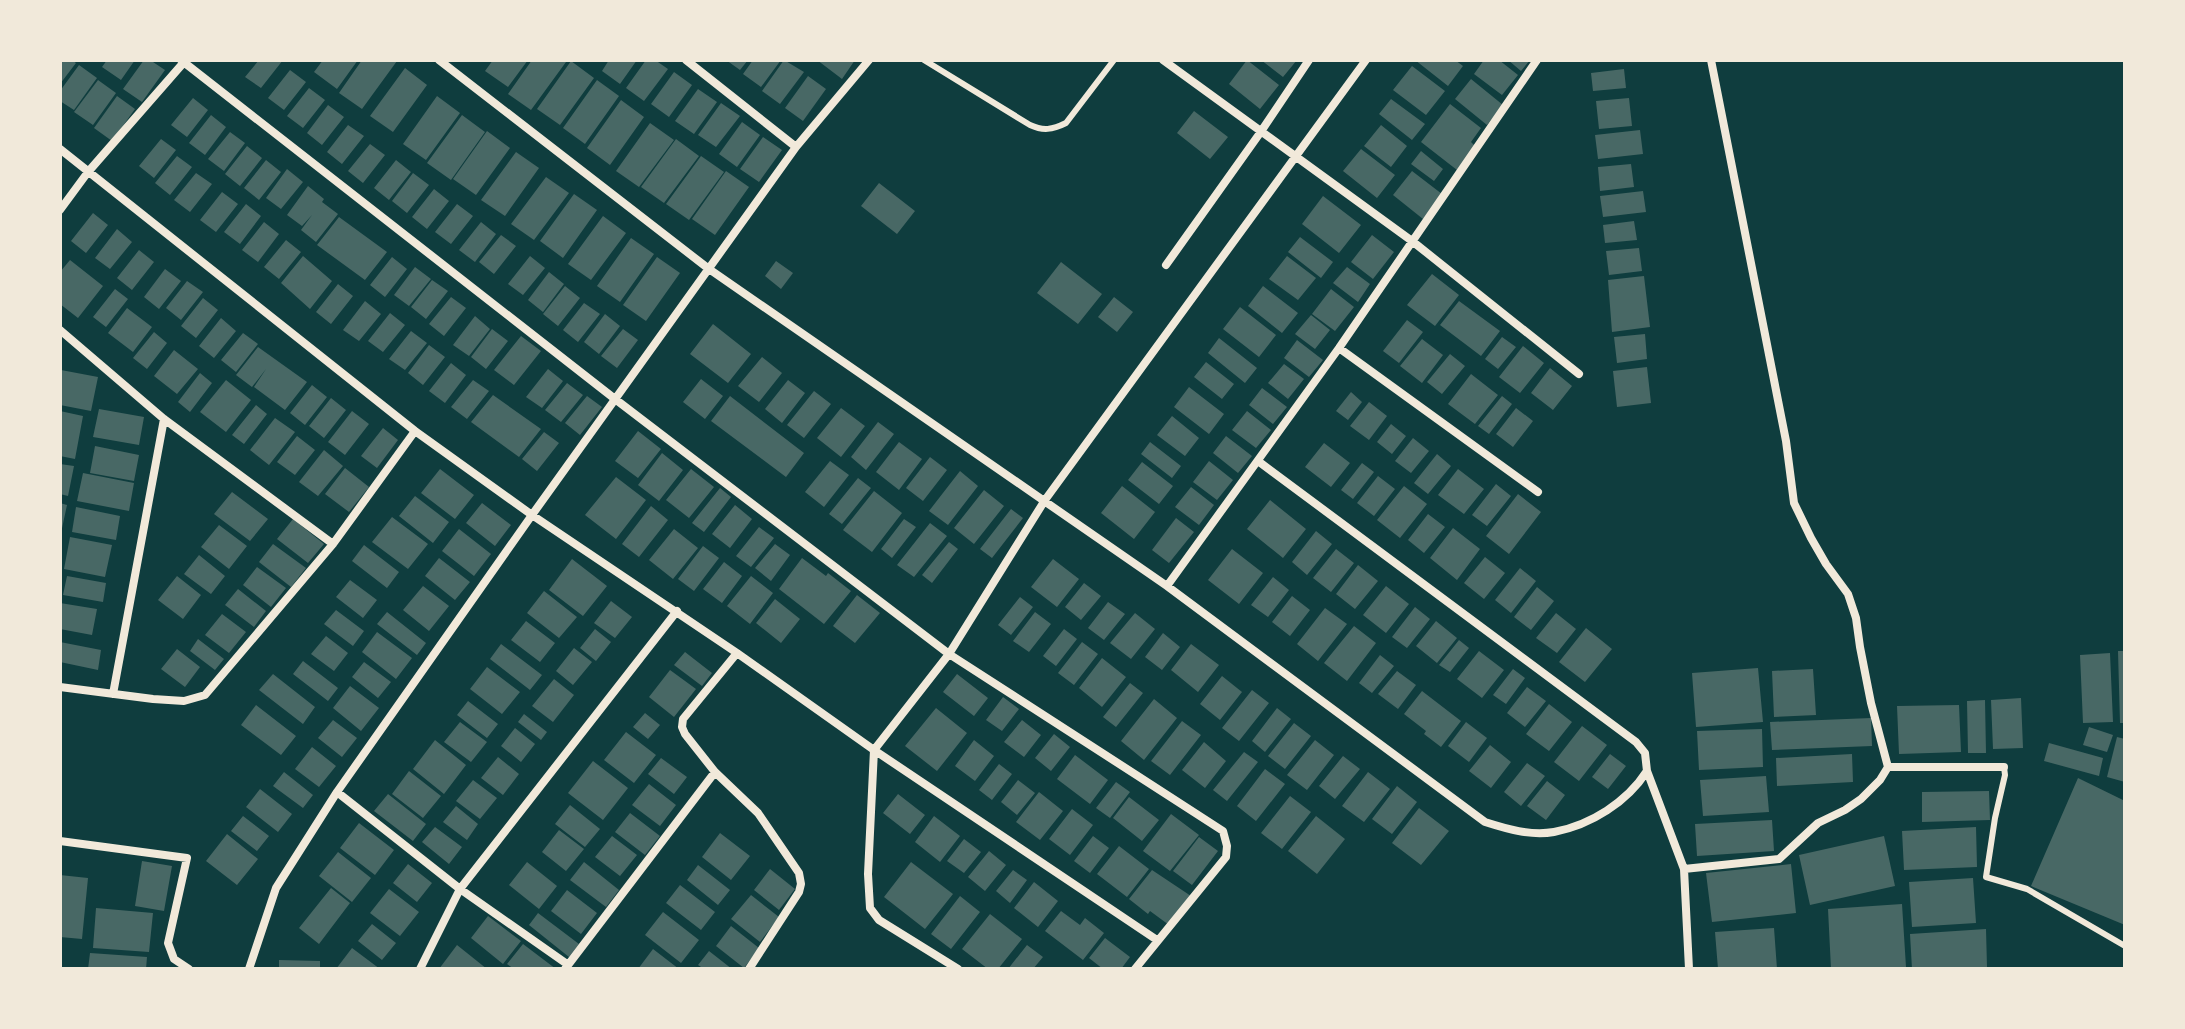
<svg xmlns="http://www.w3.org/2000/svg" width="2185" height="1029" font-family="'Asap Condensed',sans-serif">
<style>
.building{fill:#486865}
.lines{fill:none;stroke-linecap:round;stroke-linejoin:round}
.service{stroke:#f1e9da;stroke-width:6}
.minor{stroke:#f1e9da;stroke-width:8}
</style>
<rect width="100%" height="100%" fill="#0f3d3e"/>
<path class="building" d="M60 60H72L76 63 60 84Z
M107 60H135L121 80 102 67Z
M144 60H150L165 70 142 102 123 89Z
M259 60H283L261 88 245 77Z
M323 60H358L337 89 314 72Z
M362 60 397 61 362 109 339 93Z
M493 60H528L508 87 485 71Z
M532 60H562L566 62 531 110 508 94Z
M609 60H637L620 84 602 71Z
M646 60H655L668 69 644 101 626 88Z
M726 60H748L740 70Z
M753 60H781L761 87 743 74Z
M784 60 804 72 780 104 762 91Z
M817 60H855L842 79Z
M1247 60 1279 85 1260 109 1229 84Z
M1261 60H1297L1283 77Z
M1415 60H1455L1463 66 1448 86Z
M1484 60H1499L1518 75 1502 95 1474 74Z
M1508 60H1530L1521 71Z
M571 61 594 78 560 125 537 109Z
M79 65 97 78 74 110 60 101V91Z
M1412 66 1445 91 1426 115 1393 90Z
M405 68 427 85 393 132 370 116Z
M1624 69 1626 88 1593 91 1591 73Z
M290 70 306 82 284 110 268 98Z
M674 72 692 85 669 117 651 104Z
M808 76 826 89 803 121 785 108Z
M1471 79 1503 105 1487 125 1455 99Z
M98 80 116 93 93 125 74 112Z
M597 80 619 96 585 144 563 128Z
M309 88 325 100 303 128 287 116Z
M698 89 717 102 694 134 675 121Z
M117 96 135 109 112 141 94 128Z
M437 96 460 113 426 160 403 144Z
M193 98 208 110 187 137 171 125Z
M1629 98 1632 126 1599 129 1596 101Z
M1391 99 1425 124 1412 140 1379 114Z
M621 100 644 117 610 165 587 148Z
M721 103 740 116 716 147 698 135Z
M1450 104 1481 128 1471 142 1475 146 1457 170 1421 142Z
M328 105 344 117 322 145 307 133Z
M1194 111 1228 137 1210 159 1177 133Z
M211 115 226 127 205 155 189 143Z
M462 115 485 132 451 180 427 163Z
M742 122 760 135 737 167 719 154Z
M650 123 674 140 639 187 616 171Z
M348 125 364 136 342 164 327 152Z
M1381 125 1407 146 1391 167 1364 146Z
M1640 130 1643 154 1598 159 1595 135Z
M487 131 510 148 476 195 453 179Z
M230 132 245 143 224 171 208 159Z
M763 137 782 150 759 182 740 169Z
M161 139 176 150 154 178 139 166Z
M676 139 699 156 664 203 641 187Z
M370 144 385 155 363 183 348 171Z
M247 146 262 158 240 186 225 174Z
M1361 149 1395 175 1377 198 1343 171Z
M1421 151 1443 169 1434 181 1411 164Z
M516 152 539 168 505 216 481 200Z
M177 156 192 167 170 195 155 183Z
M701 156 724 172 689 220 666 204Z
M266 160 281 172 259 200 244 188Z
M396 160 411 172 389 200 374 188Z
M1631 164 1634 187 1600 191 1598 167Z
M287 169 303 182 281 209 266 198Z
M726 171 749 187 715 235 692 219Z
M1412 171 1442 194 1423 219 1393 195Z
M196 173 212 184 190 212 174 200Z
M413 173 429 185 407 213 392 201Z
M546 177 569 193 534 240 511 224Z
M879 183 915 211 897 234 861 206Z
M308 186 324 199 322 202 338 214 316 242 301 230 312 215 302 226 287 215Z
M434 189 449 201 427 229 412 217Z
M1643 191 1646 212 1603 217 1600 196Z
M222 192 238 204 216 232 200 220Z
M574 194 597 210 563 258 540 241Z
M1323 196 1361 225 1339 253 1302 224Z
M246 204 261 216 240 244 224 232Z
M457 204 473 216 451 244 435 232Z
M93 213 108 225 86 253 71 241Z
M603 216 626 233 591 280 568 264Z
M339 217 387 252 365 280 317 245Z
M1634 221 1637 240 1605 243 1603 225Z
M264 222 279 234 258 262 242 250Z
M481 222 496 234 475 262 459 250Z
M117 229 132 242 110 269 95 258Z
M501 235 516 246 494 274 479 262Z
M1372 235 1394 252 1373 279 1351 262Z
M1300 237 1333 262 1321 278 1288 252Z
M631 238 654 254 620 302 597 286Z
M286 240 301 252 279 279 264 267Z
M1639 248 1642 271 1609 275 1606 251Z
M139 250 154 262 132 290 117 278Z
M303 256 332 281 310 309 281 283Z
M530 256 545 268 523 295 508 284Z
M1287 256 1316 278 1298 300 1269 279Z
M392 257 407 269 385 297 370 285Z
M657 257 680 273 646 321 623 305Z
M70 260 103 286 78 318 60 304V272Z
M776 261 793 273 781 289 765 276Z
M1061 262 1102 294 1078 324 1037 293Z
M415 267 431 279 409 306 394 295Z
M1347 267 1370 284 1358 302 1333 283Z
M165 269 181 281 159 309 144 297Z
M549 272 564 284 543 312 528 300Z
M1432 274 1459 295 1435 326 1407 305Z
M1644 276 1650 327 1612 332 1608 280Z
M432 280 448 291 426 319 411 307Z
M187 281 203 292 181 320 166 308Z
M338 284 353 296 331 324 316 312Z
M565 286 580 298 558 326 543 314Z
M1263 286 1298 313 1282 333 1248 306Z
M115 289 128 299 106 327 93 317Z
M1331 289 1354 307 1335 331 1312 314Z
M451 297 466 308 444 336 429 324Z
M1114 297 1133 312 1117 332 1098 317Z
M203 298 218 310 196 338 181 326Z
M365 301 381 314 359 341 343 330Z
M1459 301 1500 331 1481 356 1440 325Z
M584 303 600 314 578 342 563 330Z
M1240 307 1276 335 1259 357 1223 329Z
M127 308 152 327 133 352 108 333Z
M390 313 405 325 383 352 368 341Z
M605 314 620 326 599 354 584 342Z
M1311 315 1330 330 1315 349 1295 334Z
M475 316 490 329 469 356 453 345Z
M221 318 236 331 214 358 199 346Z
M1407 320 1423 332 1399 363 1383 351Z
M713 324 751 354 728 383 690 354Z
M492 329 508 341 486 369 471 357Z
M623 329 638 340 617 368 601 356Z
M411 331 427 343 405 370 389 359Z
M154 332 167 343 147 369 133 358Z
M243 333 258 344 236 372 221 360Z
M1645 334 1647 359 1617 363 1614 337Z
M521 336 541 351 514 385 494 370Z
M1502 337 1516 347 1498 369 1485 359Z
M1219 338 1257 368 1245 383 1208 353Z
M1422 339 1443 355 1422 383 1400 366Z
M1297 340 1323 360 1309 377 1284 358Z
M429 345 445 357 423 385 408 373Z
M1523 346 1544 363 1520 393 1499 377Z
M258 347 307 382 285 410 254 387 266 369 252 387 236 375Z
M174 350 198 369 177 394 154 376Z
M1450 354 1465 366 1442 394 1427 382Z
M762 357 782 373 759 402 738 386Z
M1206 362 1234 384 1222 399 1194 377Z
M451 363 466 375 445 403 429 391Z
M1284 364 1304 379 1288 399 1268 383Z
M1647 367 1651 403 1617 407 1613 371Z
M1550 368 1572 386 1553 410 1531 393Z
M548 369 563 381 542 408 526 397Z
M61 370 98 377 91 411 60 405Z
M200 373 212 383 190 412 178 402Z
M1471 374 1498 395 1475 424 1448 404Z
M701 379 723 396 705 419 683 402Z
M226 380 251 400 226 432 200 412Z
M473 380 489 391 467 419 451 407Z
M788 380 805 393 782 423 765 409Z
M567 383 583 395 561 422 545 410Z
M312 385 327 397 305 425 290 413Z
M1189 387 1224 414 1209 434 1174 407Z
M1262 388 1287 407 1273 424 1249 405Z
M814 391 831 404 804 438 787 425Z
M1351 392 1362 402 1348 420 1336 411Z
M493 395 541 429 519 457 471 422Z
M587 396 602 407 580 435 565 423Z
M730 396 804 453 786 477 711 421Z
M1502 396 1512 404 1489 434 1478 426Z
M331 398 346 410 324 438 309 426Z
M1369 402 1387 416 1369 440 1350 426Z
M256 405 267 414 244 444 232 435Z
M841 408 865 426 841 457 817 438Z
M1516 408 1533 421 1513 447 1496 434Z
M99 409 144 417 139 445 93 437Z
M60 411 83 416 75 459 60 456Z
M352 411 369 424 345 455 328 442Z
M1247 411 1271 430 1256 448 1232 430Z
M1172 416 1199 438 1185 456 1157 435Z
M275 418 295 432 269 465 250 450Z
M878 422 894 434 866 470 851 457Z
M1391 424 1406 436 1392 454 1377 442Z
M383 428 398 440 377 468 361 456Z
M638 431 661 449 638 478 615 461Z
M544 432 559 443 537 471 522 459Z
M297 436 315 450 295 475 277 462Z
M1226 436 1252 456 1238 473 1213 453Z
M1413 438 1429 451 1411 473 1395 461Z
M899 442 922 459 899 490 876 472Z
M1150 442 1181 466 1172 478 1141 454Z
M1324 443 1350 463 1331 487 1305 467Z
M95 446 139 455 134 481 90 473Z
M324 450 343 466 318 496 299 482Z
M662 453 683 470 659 501 638 485Z
M1437 454 1451 466 1428 494 1414 483Z
M930 457 947 470 923 501 906 488Z
M830 461 849 475 824 507 805 492Z
M1209 461 1233 480 1217 500 1193 482Z
M1142 462 1173 486 1159 504 1128 480Z
M1362 463 1374 472 1353 499 1341 490Z
M60 464 74 466 68 496 60 494Z
M345 468 369 487 349 512 325 494Z
M440 469 474 495 455 519 421 493Z
M691 469 714 487 689 518 666 500Z
M1458 469 1484 489 1464 514 1438 495Z
M960 471 978 486 948 525 929 511Z
M83 473 134 483 129 511 77 501Z
M1378 476 1395 489 1374 516 1357 503Z
M616 477 646 500 616 539 585 515Z
M858 478 871 488 842 524 829 514Z
M1496 484 1511 496 1487 526 1472 515Z
M1122 486 1155 512 1134 539 1101 513Z
M1404 486 1427 504 1400 538 1377 520Z
M1191 487 1214 505 1199 525 1175 507Z
M720 488 731 497 704 532 692 523Z
M984 490 1004 506 974 544 954 528Z
M874 491 902 513 872 552 843 530Z
M232 492 268 519 250 541 214 514Z
M1518 494 1541 512 1509 554 1486 536Z
M415 496 449 522 433 543 399 516Z
M1270 500 1306 529 1283 558 1247 529Z
M60 503 67 505 61 533H60Z
M482 503 511 525 495 546 466 523Z
M735 505 752 519 730 548 712 534Z
M651 506 668 520 639 557 622 544Z
M76 507 120 516 116 540 72 532Z
M1011 509 1023 518 992 558 980 549Z
M1428 514 1445 527 1424 553 1408 540Z
M392 517 428 544 408 569 372 542Z
M1176 518 1194 532 1169 563 1152 550Z
M293 519 324 544 308 563 277 539Z
M904 519 916 527 892 558 881 549Z
M930 523 947 536 914 577 897 565Z
M219 525 247 546 229 569 201 547Z
M759 527 774 538 751 567 736 556Z
M1453 528 1480 549 1457 580 1430 558Z
M459 529 491 554 474 576 442 551Z
M674 529 698 548 673 579 649 560Z
M1316 531 1332 544 1307 575 1292 562Z
M70 537 112 545 105 577 64 569Z
M949 542 958 549 932 583 922 575Z
M273 544 306 568 291 587 259 562Z
M775 544 790 555 771 581 755 568Z
M364 545 399 572 387 588 352 561Z
M703 546 719 558 694 591 678 579Z
M1232 549 1263 573 1239 604 1208 580Z
M1336 549 1354 563 1331 592 1313 578Z
M199 555 225 576 211 594 184 574Z
M1485 557 1505 573 1484 599 1464 583Z
M439 558 470 582 455 600 425 576Z
M802 558 826 576 828 573 851 591 824 624 779 589Z
M572 559 607 586 583 616 549 590Z
M1053 559 1079 579 1057 607 1031 587Z
M724 562 742 576 722 603 703 589Z
M1358 565 1378 581 1355 609 1336 594Z
M257 567 286 588 271 607 243 585Z
M1520 568 1536 581 1511 613 1495 600Z
M67 576 106 583 103 602 63 595Z
M177 576 201 595 183 619 158 600Z
M751 576 773 593 750 624 727 606Z
M1273 577 1289 590 1268 617 1251 605Z
M350 580 377 600 363 618 336 597Z
M1084 583 1101 596 1081 620 1065 607Z
M423 586 449 606 429 631 403 610Z
M1386 586 1409 604 1386 633 1363 615Z
M1537 587 1554 601 1531 630 1514 617Z
M238 589 266 611 254 627 225 605Z
M544 591 577 617 559 638 527 613Z
M857 595 880 613 855 643 833 626Z
M1292 596 1310 610 1290 636 1272 622Z
M1020 597 1033 607 1011 635 998 625Z
M775 599 800 619 781 643 756 623Z
M611 601 632 617 615 638 594 623Z
M1108 602 1125 614 1104 640 1088 628Z
M60 603 97 609 92 635 60 629Z
M1415 607 1430 619 1407 648 1392 637Z
M1325 608 1347 624 1318 661 1297 644Z
M336 610 364 631 353 646 324 624Z
M387 612 426 643 417 655 377 624Z
M1035 612 1051 624 1029 652 1013 641Z
M1135 613 1155 629 1131 659 1110 643Z
M1556 613 1576 629 1557 653 1536 638Z
M222 614 246 632 229 653 205 635Z
M526 621 555 643 540 662 511 640Z
M1436 621 1457 638 1437 663 1416 646Z
M1354 626 1376 643 1347 681 1324 663Z
M1586 628 1612 649 1585 682 1559 662Z
M595 629 611 642 596 661 580 648Z
M1064 629 1077 639 1056 666 1043 656Z
M377 632 412 658 396 679 362 652Z
M1163 633 1180 647 1162 670 1145 657Z
M326 636 348 653 334 671 311 654Z
M198 639 224 659 215 670 190 651Z
M1459 640 1469 648 1450 672 1439 665Z
M60 642 101 650 98 670 60 662Z
M1082 642 1098 654 1074 685 1058 673Z
M501 644 542 675 530 690 490 659Z
M1191 644 1219 665 1198 692 1171 670Z
M574 648 592 662 573 685 556 671Z
M177 649 200 667 185 687 161 669Z
M1479 651 1504 670 1482 698 1457 679Z
M2118 651H2125V723H2120Z
M685 652 712 673 702 686 674 665Z
M2110 653 2113 722 2083 723 2080 655Z
M1380 655 1394 666 1372 693 1359 683Z
M1102 658 1126 677 1102 707 1079 688Z
M303 661 338 688 328 701 293 674Z
M364 662 391 682 378 698 352 677Z
M487 667 520 692 502 714 470 689Z
M1758 668 1763 722 1696 727 1692 673Z
M1513 669 1525 678 1506 704 1493 695Z
M1813 669 1816 715 1774 717 1772 671Z
M670 670 696 689 674 717 649 697Z
M1397 671 1416 685 1398 709 1378 694Z
M273 674 315 707 303 724 259 690Z
M957 674 988 698 974 716 943 692Z
M1222 676 1242 692 1220 720 1200 704Z
M554 679 574 695 553 722 532 706Z
M1130 683 1143 693 1116 727 1103 717Z
M350 686 379 708 361 731 333 708Z
M1527 687 1546 701 1525 727 1507 713Z
M1252 690 1269 703 1239 741 1222 728Z
M1422 691 1461 721 1441 747 1424 734 1426 731 1404 714Z
M1003 697 1019 709 1002 731 986 720Z
M2021 698 2023 748 1993 749 1991 700Z
M1154 699 1177 718 1144 760 1121 741Z
M1985 700 1986 753H1968L1967 701Z
M468 701 498 724 487 738 457 715Z
M1549 704 1572 722 1549 751 1526 734Z
M256 705 296 736 281 755 241 725Z
M1959 705 1961 752 1899 754 1897 706Z
M936 708 967 733 937 771 905 746Z
M1277 708 1291 719 1265 752 1252 741Z
M645 713 660 725 648 739 633 727Z
M524 714 547 732 541 740 518 722Z
M1871 718 1872 746 1772 750 1770 722Z
M333 720 357 738 342 757 318 738Z
M1022 720 1041 735 1024 757 1004 742Z
M1182 721 1201 735 1170 775 1151 761Z
M460 722 487 742 471 762 444 742Z
M1466 722 1487 738 1469 762 1448 746Z
M1294 723 1311 736 1285 769 1268 756Z
M1582 726 1607 745 1579 781 1554 762Z
M2089 727 2113 735 2107 752 2083 745Z
M515 728 535 744 521 762 501 746Z
M1762 729 1763 767 1699 770 1697 731Z
M626 732 656 755 634 783 604 760Z
M1054 734 1070 747 1051 771 1035 758Z
M2117 737 2125 739V782L2107 777Z
M435 740 466 765 444 794 413 769Z
M974 740 994 756 975 781 955 766Z
M1315 740 1334 755 1307 790 1287 775Z
M1204 742 1226 761 1205 788 1182 770Z
M2049 743 2103 758 2099 776 2044 761Z
M1490 745 1511 762 1491 788 1469 771Z
M312 747 336 766 319 787 295 769Z
M1244 752 1258 762 1227 801 1213 790Z
M1610 754 1626 766 1608 789 1592 777Z
M1852 754 1853 782 1777 786 1776 758Z
M1075 755 1108 780 1090 804 1057 779Z
M1343 756 1360 769 1335 799 1319 786Z
M498 757 519 774 503 795 481 778Z
M661 758 687 777 674 794 648 774Z
M593 761 628 788 603 820 568 793Z
M1527 763 1545 776 1521 806 1504 792Z
M999 764 1012 774 992 800 979 790Z
M1265 769 1285 784 1256 821 1237 806Z
M409 771 441 796 423 818 392 794Z
M284 772 313 795 303 808 273 786Z
M1368 772 1390 789 1364 822 1342 806Z
M1766 776 1769 812 1703 816 1700 780Z
M2078 778 2125 801V925L2031 886Z
M473 780 497 798 480 819 456 801Z
M1018 780 1035 793 1017 815 1001 802Z
M1547 781 1565 795 1546 820 1527 806Z
M1116 782 1130 792 1110 818 1096 808Z
M649 784 676 805 660 826 632 805Z
M1397 786 1417 802 1392 834 1372 819Z
M260 789 292 814 278 832 246 807Z
M1989 791 1990 820 1922 822V792Z
M1039 792 1063 811 1040 840 1016 822Z
M388 794 426 824 413 841 374 811Z
M898 794 925 815 910 834 883 813Z
M1290 796 1311 812 1282 849 1261 833Z
M1129 797 1159 820 1142 841 1113 818Z
M570 805 600 829 585 847 555 824Z
M456 806 478 824 467 840 443 822Z
M1419 808 1449 831 1421 865 1392 843Z
M1072 809 1093 825 1070 855 1049 839Z
M630 813 660 836 645 855 615 832Z
M1171 814 1199 835 1170 871 1143 851Z
M243 816 269 836 257 851 231 831Z
M934 816 960 836 940 862 915 842Z
M1316 816 1345 839 1317 874 1288 851Z
M1772 820 1774 851 1697 856 1695 824Z
M359 823 394 850 375 875 340 848Z
M435 827 462 847 449 864 422 842Z
M1976 827 1977 867 1904 870 1902 831Z
M559 830 584 849 566 871 542 852Z
M720 833 750 856 731 880 702 857Z
M227 834 258 859 237 885 206 861Z
M612 836 637 855 620 876 595 857Z
M1093 836 1109 848 1090 873 1074 861Z
M1884 836 1895 886 1810 905 1799 855Z
M1199 837 1218 851 1192 885 1173 871Z
M964 839 981 852 964 873 947 861Z
M1119 846 1149 869 1127 897 1097 874Z
M989 851 1006 865 985 891 968 877Z
M338 852 371 878 352 902 319 876Z
M142 861 172 866 164 911 135 906Z
M527 862 557 886 539 909 509 885Z
M584 862 619 890 606 907 570 880Z
M911 862 953 894 925 929 884 897Z
M408 864 432 883 417 902 393 883Z
M1791 864 1796 913 1712 922 1706 873Z
M698 865 730 890 718 905 687 880Z
M770 869 795 889 779 910 754 890Z
M1013 870 1027 880 1010 903 996 891Z
M1152 870 1191 896 1169 925 1150 911 1148 914 1129 899Z
M60 875 88 878 82 939 60 937Z
M1973 878 1976 923 1912 927 1909 882Z
M1034 882 1058 901 1038 927 1014 908Z
M680 885 715 912 701 930 666 903Z
M331 888 350 903 319 944 299 928Z
M389 889 419 912 400 936 370 913Z
M567 890 597 913 581 934 551 911Z
M751 895 779 917 760 942 731 919Z
M960 896 980 912 951 949 931 934Z
M1902 904 1906 967 1831 969 1828 909Z
M96 908 153 913 149 952 93 948Z
M1061 911 1080 925 1085 918 1104 933 1083 960 1045 931Z
M663 912 699 940 681 963 645 935Z
M538 913 579 944 569 957 529 925Z
M990 914 1022 939 998 969H988L962 949Z
M488 916 521 941 503 964 471 938Z
M372 924 396 943 382 960 358 941Z
M731 926 759 948 744 968 716 946Z
M1774 928 1777 969H1718L1715 932Z
M1986 929 1987 967 1912 969 1910 934Z
M1105 938 1130 957 1121 969H1103L1089 958Z
M523 944 556 969H514L507 964Z
M457 945 487 969H439Z
M1027 945 1043 957 1033 969H1008Z
M352 948 380 969H336Z
M653 949 679 969H638Z
M709 951 732 969H704L698 965Z
M90 953 147 957 146 969H88Z
M279 960 320 961V969H279Z"/>
<g class="lines">
<path class="service" d="M924 60 1030 125C1043 131 1052 130 1066 123L1114 60
M2004 767 2005 775 1995 818 1986 877 2027 889 2125 946"/>
<path class="minor" d="M181 60 615 399 949 654 1223 831 1227 846 1226 857 1135 969
M439 60 709 269 1167 586 1485 822C1507 829 1530 836 1554 832 1591 825 1627 802 1647 771L1684 869 1689 969
M686 60 796 147
M1163 60 1412 241 1579 374
M60 149 415 431 532 515 737 653 683 719 682 727 685 734 715 772 758 813 799 873 801 884 799 892 749 969
M60 210 88 172 185 61
M1166 265 1260 133 1309 60
M60 330 164 419 333 544 205 695 184 701 153 699 60 687
M1339 348 1538 492
M1258 461 1636 742 1645 753 1647 771
M333 544 415 431
M1167 586 1339 348 1537 60
M737 653 874 750 1157 940
M113 694 164 419
M1888 767H2004
M337 792 460 889 567 964
M60 841 187 858 168 943 174 959 189 969
M1684 869 1779 859 1818 823 1845 810 1861 799 1880 780 1888 767 1871 703 1860 647 1856 618 1848 594 1826 564 1811 538 1794 503 1786 441 1711 60
M249 969 276 888 337 792 532 515 796 147 869 60
M420 969 460 889 677 611
M565 969 715 772
M958 969 879 920 870 908 868 874 874 750 949 654 1045 500 1366 60"/>
</g>
<rect width="2185" height="1029" fill="none" stroke="#f1e9da" stroke-width="124"/>
</svg>
